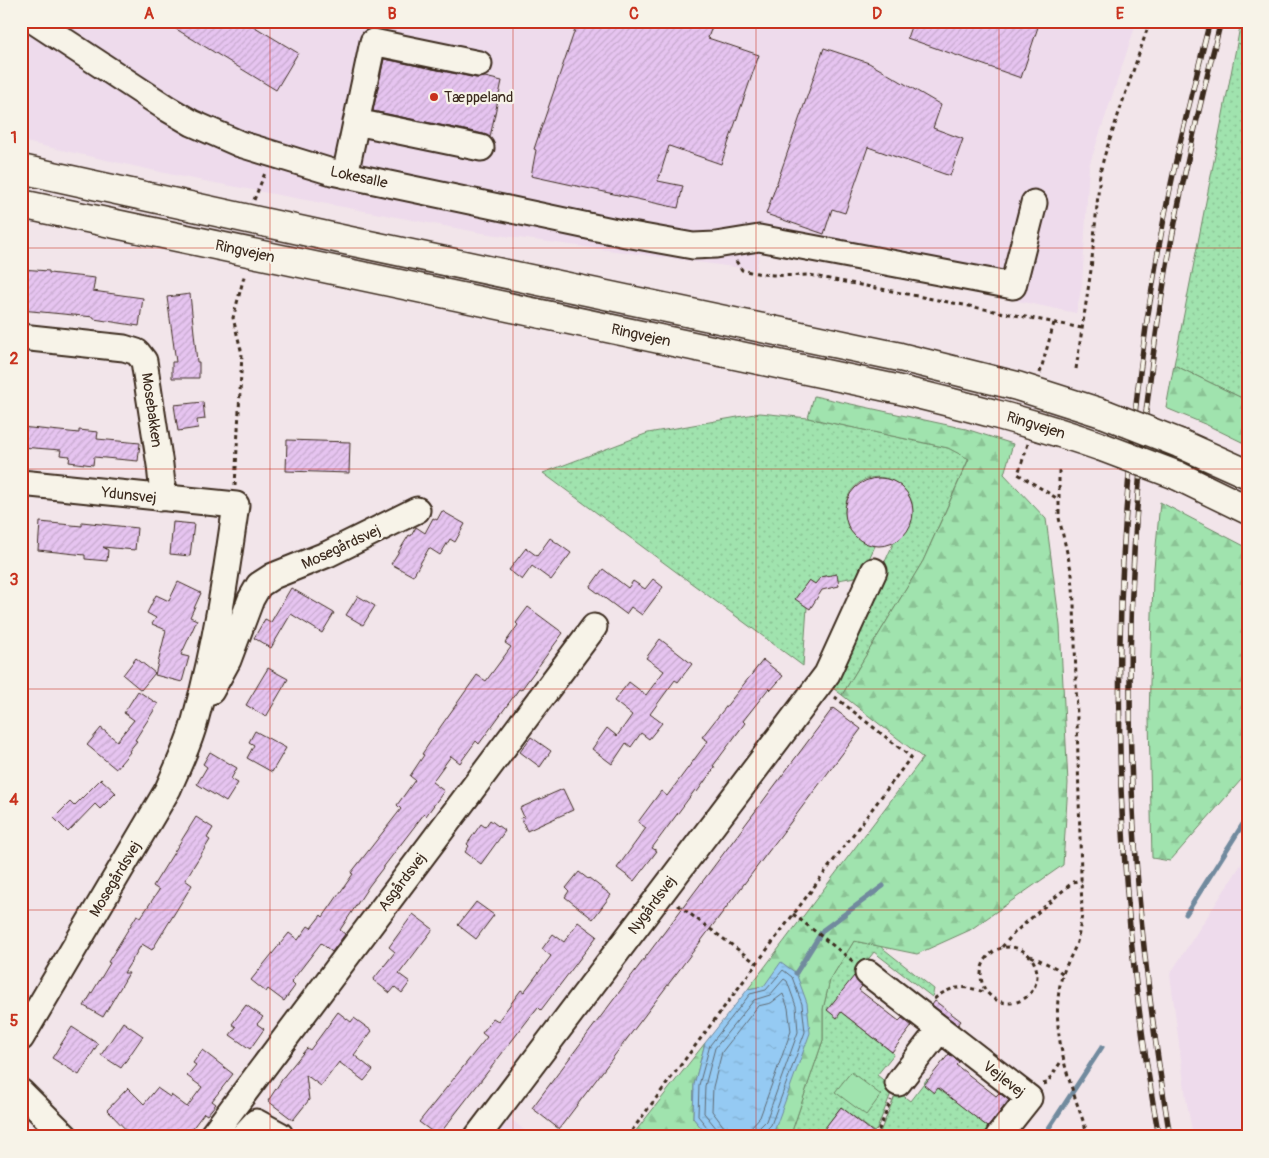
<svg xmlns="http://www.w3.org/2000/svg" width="1269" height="1158" font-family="Pangolin,sans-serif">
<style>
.built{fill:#eedbec}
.grass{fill:url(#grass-dots);stroke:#6e8666}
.forest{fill:url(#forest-firs);stroke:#6e8666}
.green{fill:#a0e3ae;stroke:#6e8666}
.water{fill:url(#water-ripples);stroke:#718a9e}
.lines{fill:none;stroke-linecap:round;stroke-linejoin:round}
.shore{stroke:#5f6a73;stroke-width:1}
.stream{stroke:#718a9e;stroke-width:5}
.building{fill:url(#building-hatch);stroke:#3b2a1e}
.minor-casing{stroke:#3b2a1e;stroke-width:29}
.major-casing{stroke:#3b2a1e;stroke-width:31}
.path{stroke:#3b2a1e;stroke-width:3;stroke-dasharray:4 4;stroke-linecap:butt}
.minor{stroke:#f7f3e8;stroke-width:25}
.major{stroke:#f7f3e8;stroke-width:28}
.rail-casing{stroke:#3b2a1e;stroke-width:5.5}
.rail{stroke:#f7f3e8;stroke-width:4;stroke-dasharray:11;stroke-linecap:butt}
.major-bridge-casing{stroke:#3b2a1e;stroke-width:31;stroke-linecap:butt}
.major-bridge{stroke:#f7f3e8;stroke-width:28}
.grid{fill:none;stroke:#c8321e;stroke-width:1;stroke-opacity:0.55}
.poi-dot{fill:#c8321e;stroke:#f7f3e8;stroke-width:2}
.labels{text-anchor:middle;stroke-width:4.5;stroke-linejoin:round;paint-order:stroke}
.poi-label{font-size:15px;fill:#3b2a1e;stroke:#f7f3e8;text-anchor:start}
.street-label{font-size:15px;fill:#3b2a1e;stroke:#f7f3e8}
.neatline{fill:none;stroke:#c8321e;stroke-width:2}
.grid-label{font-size:16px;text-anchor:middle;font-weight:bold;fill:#c8321e}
</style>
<defs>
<pattern id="grass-dots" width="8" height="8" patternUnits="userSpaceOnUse" patternTransform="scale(1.25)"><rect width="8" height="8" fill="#a0e3ae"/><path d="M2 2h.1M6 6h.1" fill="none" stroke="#8bc395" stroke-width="1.8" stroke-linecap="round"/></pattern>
<pattern id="forest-firs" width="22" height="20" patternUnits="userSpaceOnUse" patternTransform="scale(1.25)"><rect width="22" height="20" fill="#a0e3ae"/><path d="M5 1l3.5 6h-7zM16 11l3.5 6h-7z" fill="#8bc395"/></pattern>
<pattern id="water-ripples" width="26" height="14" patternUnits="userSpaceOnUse" patternTransform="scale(1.25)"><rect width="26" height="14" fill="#95caf3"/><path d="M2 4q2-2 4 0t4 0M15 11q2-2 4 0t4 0" fill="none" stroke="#81aed0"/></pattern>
<pattern id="building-hatch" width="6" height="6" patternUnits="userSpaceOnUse" patternTransform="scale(1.25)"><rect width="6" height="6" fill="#e6c4f0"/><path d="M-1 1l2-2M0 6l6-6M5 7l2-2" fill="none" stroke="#c6a9cd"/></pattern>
</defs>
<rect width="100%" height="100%" fill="#f2e5ea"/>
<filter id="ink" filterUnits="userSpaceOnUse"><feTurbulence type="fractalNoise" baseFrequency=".02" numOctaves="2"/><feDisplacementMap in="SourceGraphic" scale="10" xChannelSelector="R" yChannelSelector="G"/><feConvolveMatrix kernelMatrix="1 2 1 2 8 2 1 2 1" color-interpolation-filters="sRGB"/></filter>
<g filter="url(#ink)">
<path class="built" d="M21 21H1137L1089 166 1082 286 1076 313 761 247 756 270 482 233 183 177 21 141Z
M1248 854V1137H1193L1186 1098 1170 974Z
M508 1116 532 1137H492Z"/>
<path class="grass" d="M1237 43 1248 46V401L1174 365Z
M760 413 808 418 948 448 969 458 923 561 842 695 829 685 893 544C947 499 875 452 850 493 845 501 844 510 846 519 849 535 861 542 875 546L861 576 838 580 837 574 821 577 815 584 809 580 796 599 807 607 803 666 543 473 648 433Z
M854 941 880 946 934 989 932 997 874 952 832 1005 894 1054 877 1075 893 1088 877 1129 874 1132 841 1107 818 1137H790L823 1040V1009L830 980Z
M927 1079 991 1129 985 1137H940L932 1131 927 1137H878L897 1091 910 1101Z"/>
<path class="forest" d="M1241 21H1248V46L1237 43Z
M1174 365 1248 401V445L1207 425 1166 408Z
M814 396 966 429 1013 444 1004 474 1046 519 1060 626 1068 783 1063 865 970 930 917 954 854 941 830 980 823 1009V1040L790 1137H766L775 1129 764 986 748 989 923 758 842 695 923 561 969 459 948 448 808 418Z
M1160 502 1248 548V772L1170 861 1152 858 1149 718 1153 579Z
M705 1043 694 1085 693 1118 709 1137H631Z"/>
<path class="green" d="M851 1072 881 1095 866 1115 835 1092Z"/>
<path class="water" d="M781 962 796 973 807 1003 810 1033 775 1129 766 1137H709L693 1118 694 1085 705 1043 748 989 764 986Z"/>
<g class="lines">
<path class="shore" d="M712 1137 711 1132 698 1116 699 1085 710 1045 750 994 766 990 783 970 792 977 802 1004 805 1032 771 1125 764 1132 763 1137
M718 1137 717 1129 704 1113 705 1086 715 1048 754 1000 770 995 784 979 787 981 796 1006 798 1032 766 1121 758 1129 757 1137
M726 1137 724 1127 712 1111 713 1087 722 1052 758 1006 771 1003 783 994 788 1008 791 1031 760 1117 751 1127 749 1137"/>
<path class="stream" d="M1186 914 1248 816
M796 973 823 930 883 886
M1043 1137 1102 1047"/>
</g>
<path class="building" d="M163 21H245L298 53 276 90Z
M578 21H714L708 38 759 55 721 164 669 146 658 181 683 186 678 208 531 176 536 150 534 149Z
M913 21H1040L1021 78 907 38Z
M824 48 869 63 941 105 933 128 963 139 950 176 868 147 845 213 832 209 824 234 766 214Z
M384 59 476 78 485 77 502 81 490 137 484 134 373 111Z
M21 269 49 271V273L95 278 93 291 143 298 139 326 94 319V317L21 310Z
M190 294 197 362H199V378H172V362H176L167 297Z
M203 402 205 419 197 420 198 428 178 431 174 405Z
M21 427 79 433V430L98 432 97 439 140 443 138 461 94 457 93 465 69 462 70 456 60 455 61 450 21 447Z
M287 440 350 442 349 473 286 471Z
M845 512a34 34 0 1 1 68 0a34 34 0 1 1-68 0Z
M442 511 465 524 455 542 450 539 440 555 429 548 413 576 391 564 409 535 411 536 416 527 425 533 433 518 437 520Z
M40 522 82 526V522L137 528 135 550 103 547 108 550 107 561 85 559V555L38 550Z
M173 522 194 524 190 556 170 554Z
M550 538 571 553 551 580 532 566 522 580 509 570 526 548 537 556Z
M603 569 628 588 633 581 645 589 653 579 663 587 642 615 631 607 626 614 590 587Z
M837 574 839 586 822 590 810 609 795 599 809 580 815 584 821 577Z
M178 582 201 593 190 617 197 620 181 655 189 657 182 682 155 675 166 630 152 624 156 618 147 613 156 595 169 601Z
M291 588 334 613 322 633 291 614 271 648 254 638 265 619 271 622Z
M358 596 375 606 363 625 346 615Z
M528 607 563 633 521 690 519 689 479 744 476 741 460 763 451 756 432 782 444 791 426 816 424 814 369 886 340 930 345 934 332 952 321 943 291 982 295 986 284 1001 268 989 266 992 251 980 289 933 298 940 308 926 311 928 321 915 323 917 353 874 351 873 401 809 397 805 415 780 410 776 424 755 422 754 441 726 477 675 486 681 511 647 505 643 518 625 516 623Z
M660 639 692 664 678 682 675 680 650 714 662 723 649 739 641 733 631 747 626 743 612 764 592 749 607 728 617 736 632 715 614 701 629 682 646 695 664 671 646 658Z
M136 658 155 673 141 690 123 675Z
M763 660 783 676 771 690 769 688 743 721 745 723 713 766 715 767 697 792 695 790 652 848 657 851 634 881 617 868 646 828 638 822 661 791 667 796 708 741 702 737Z
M268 668 288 679 266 717 246 705Z
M138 691 158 704 135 740 137 741 129 751 130 752 116 769 87 745 101 728 117 741 134 720 124 713Z
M833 708 861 729 559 1129 532 1108Z
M255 731 286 748 272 772 247 758 254 745 249 742Z
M531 737 551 751 540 767 520 752Z
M210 752 237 768 231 779 238 783 226 802 197 784 207 767 203 764Z
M101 779 116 793 100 809 95 804 68 832 54 818 70 802 74 806Z
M563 789 573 810 527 831 521 818 524 817 520 808Z
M196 817 213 828 207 838 210 840 185 880 192 885 152 950 142 944 124 973H129L103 1017 84 1006 110 963 108 962 137 915 141 917 159 890 153 886Z
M490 820 505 831 481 864 465 852 469 846 467 844 481 824 485 827Z
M579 872 588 879 589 878 611 895 593 919 565 897 569 891 566 888Z
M476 902 494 915 476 939 458 925Z
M413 914 433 929 399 974 410 982 402 993 395 987 390 993 373 980 395 952 389 947Z
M578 922 597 936 541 1010 538 1007 438 1136 419 1122 487 1037 482 1033 493 1018 498 1021 521 990 524 992 551 956 542 949 553 934 564 942Z
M854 976 862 986 859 990 899 1021 902 1018 912 1026 892 1052 841 1012 837 1018 827 1010Z
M935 1001 961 1021 958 1025 932 1005Z
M246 1005 263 1017 257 1024 264 1029 250 1049 230 1035 236 1027 232 1024Z
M338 1012 351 1022 354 1018 372 1031 354 1055 373 1070 364 1081 339 1062 321 1086 306 1075 309 1100 293 1120 268 1101 285 1075 307 1048 310 1050Z
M123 1022 143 1036 121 1068 101 1055Z
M72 1027 98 1044 79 1075 52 1058Z
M202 1050 233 1074 212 1101 216 1104 207 1115 204 1113 186 1137H133L107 1110 128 1088 144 1104 157 1088 170 1097 171 1095 187 1107 202 1087 187 1076 196 1065 193 1063Z
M949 1054 959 1062 956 1065 996 1096 999 1093 1009 1100 988 1127 938 1088 934 1093 924 1085Z
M841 1107 879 1137H818Z"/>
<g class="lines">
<g class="minor-casing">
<path id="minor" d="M34 21 168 109 192 123 240 144 332 172 626 234 693 246 716 245 759 238 1013 286 1034 203
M356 122 481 148
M345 175 373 42 479 64
M21 337 124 348 137 352 144 361 160 465 162 485 160 498
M21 483 236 505C226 575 216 645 197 713 191 739 179 764 168 789L21 1038
M211 691 228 660 251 599 259 585 273 576 328 554 417 510
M868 973 1029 1098 998 1137
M898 1083 940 1029
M21 1092 66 1137
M211 1137 594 627
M242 1137 256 1122 280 1135
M477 1137 827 674 874 571"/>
</g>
<g class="major-casing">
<path id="major" d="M21 169 345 240 900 357 1017 386 1105 414
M21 204 896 389C966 406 1035 423 1102 447
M1179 443 1248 474
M1176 475 1248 510"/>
</g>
<path class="path" d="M254 200 265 173
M736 261 742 270C765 276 785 276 809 275L1082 328
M1076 369 1091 270 1100 173 1104 157 1150 21
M1040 373 1054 323
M1028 444 1018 474 1058 499
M1059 470V518L1072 574 1074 603 1082 915C1080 925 1079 936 1076 945 1071 957 1064 968 1061 980 1049 1033 1070 1083 1087 1132L1090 1137
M235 486 242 354 233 318 245 273
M678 905 756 963
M793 914 854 962
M981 975a28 28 0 1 1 56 0a28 28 0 1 1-56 0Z
M1002 947 1015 932 1073 882 1082 880
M1031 956 1056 968 1063 974
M934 999C951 985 967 985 986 993
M1043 1084 1047 1083 1062 1060
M627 1137 911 757 835 697
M874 1137 878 1132 891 1100"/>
<use href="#minor" class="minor"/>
<use href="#major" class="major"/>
<g class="rail-casing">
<path id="rail" d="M1159 1137C1106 850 1107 546 1157 258 1170 179 1190 100 1210 21
M1170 1137C1157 1057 1146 977 1139 896 1122 704 1130 505 1159 314 1174 215 1196 118 1221 21"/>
</g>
<use href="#rail" class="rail"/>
<g class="major-bridge-casing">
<path id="major-bridge" d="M1105 414 1179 443
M1102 447 1176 475"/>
</g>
<use href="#major-bridge" class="major-bridge"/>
</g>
</g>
<path class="grid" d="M270 21V1137M513 21V1137M756 21V1137M999 21V1137M21 248H1248M21 469H1248M21 689H1248M21 910H1248"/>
<circle class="poi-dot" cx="434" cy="97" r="5"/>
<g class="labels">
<g class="poi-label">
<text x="444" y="102">Tæppeland</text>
</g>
<g class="street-label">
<text transform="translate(359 177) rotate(12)" y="5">Lokesalle</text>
<text transform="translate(245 251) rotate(12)" y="5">Ringvejen</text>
<text transform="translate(641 335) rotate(12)" y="5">Ringvejen</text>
<text transform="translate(152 410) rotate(82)" y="5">Mosebakken</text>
<text transform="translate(1036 425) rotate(17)" y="5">Ringvejen</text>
<text transform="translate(129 495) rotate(6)" y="5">Ydunsvej</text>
<text transform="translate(341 547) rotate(-25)" y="5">Mosegårdsvej</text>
<text transform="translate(115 879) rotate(-59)" y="5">Mosegårdsvej</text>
<text transform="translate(402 882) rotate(-53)" y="5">Asgårdsvej</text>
<text transform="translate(652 905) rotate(-53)" y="5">Nygårdsvej</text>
<text transform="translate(1004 1079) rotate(38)" y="5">Vejlevej</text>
</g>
</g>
<rect width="1269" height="1158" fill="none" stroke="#f7f3e8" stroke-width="55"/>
<rect x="28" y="28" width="1214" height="1102" class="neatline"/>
<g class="grid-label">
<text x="149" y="19">A</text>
<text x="392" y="19">B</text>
<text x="634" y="19">C</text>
<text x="877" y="19">D</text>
<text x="1120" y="19">E</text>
<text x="14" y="143">1</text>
<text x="14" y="364">2</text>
<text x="14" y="585">3</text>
<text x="14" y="805">4</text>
<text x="14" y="1026">5</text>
</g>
</svg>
